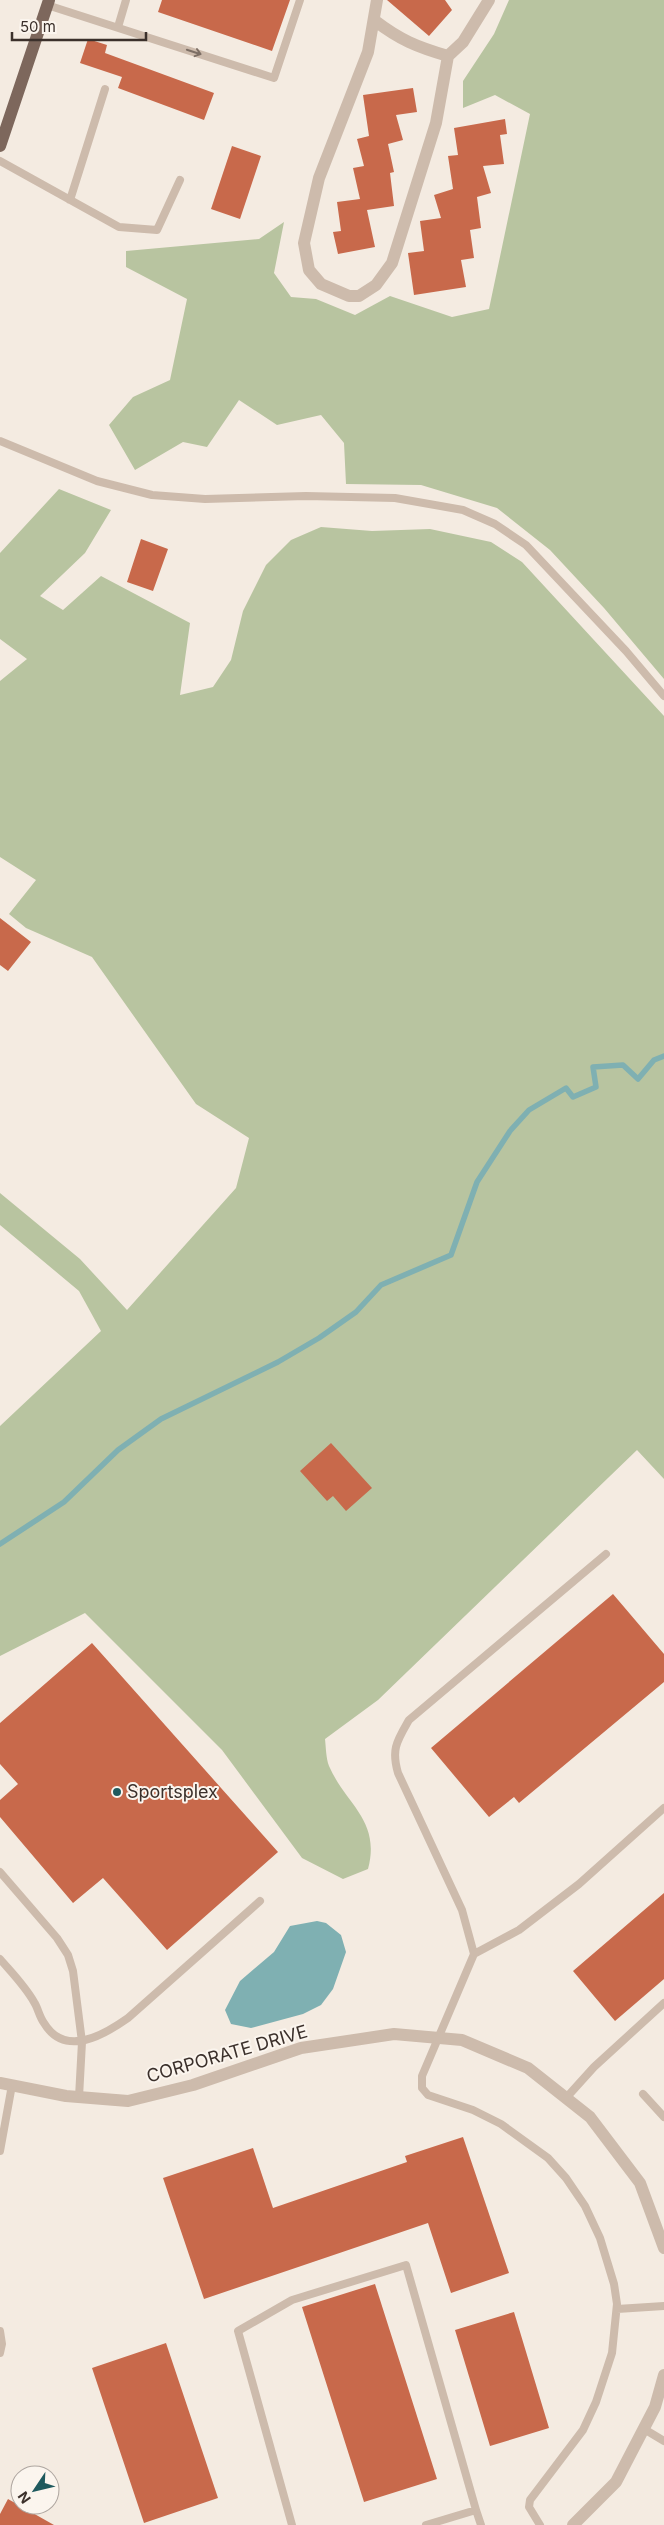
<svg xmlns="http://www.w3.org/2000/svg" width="664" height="2525" font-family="Inter,sans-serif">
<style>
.green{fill:#b8c4a0}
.water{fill:#7fb0b2}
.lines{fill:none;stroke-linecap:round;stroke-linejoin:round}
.stream{stroke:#7fb0b2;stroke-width:5.5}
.building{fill:#c8694b}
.service{stroke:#cdbbac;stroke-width:8}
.minor{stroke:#cdbbac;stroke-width:12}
.primary{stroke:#7d675c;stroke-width:12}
.oneway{stroke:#7d6f65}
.poi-dot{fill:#1f5a5e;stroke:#fbf5ee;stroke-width:2}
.labels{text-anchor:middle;stroke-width:4;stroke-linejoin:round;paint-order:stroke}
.poi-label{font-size:18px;fill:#3b302b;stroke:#fbf5ee;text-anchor:start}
.street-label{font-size:18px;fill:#3b302b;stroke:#fbf5ee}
</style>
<rect width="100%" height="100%" fill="#f4ebe1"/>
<path class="green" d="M509 0H664V679L604 608 550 550 497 508 421 485 346 484 344 443 321 415 277 425 239 400 207 447 183 442 135 470 109 425 133 397 170 380 187 299 126 267V251L259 239 284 222 274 273 291 297 316 299 355 315 390 296 452 317 489 309 530 114 495 95 463 108V81L494 34Z
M59 489 111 510 85 553 40 596 63 610 101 576 190 623 180 695 213 687 231 660 243 611 266 565 291 540 321 527 372 531 430 529 491 542 522 562 664 716V1479L637 1450 378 1700 325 1739C326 1748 326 1758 329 1766 346 1805 381 1820 368 1869L343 1879 302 1858 222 1750 85 1613 0 1656V1426L101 1331 79 1291 0 1225V1193L80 1259 127 1310 236 1188 249 1138 196 1104 92 957 26 928 9 914 36 880 0 857V681L27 659 0 639V553Z"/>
<path class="water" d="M317 1921 326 1923 341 1935 346 1952 333 1989 321 2005 303 2014 251 2028 231 2024 225 2010 240 1981 274 1952 290 1926Z"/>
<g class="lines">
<path class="stream" d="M0 1544 64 1502 118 1450 161 1419 278 1362 319 1338 356 1312 381 1285 451 1255 477 1182 510 1131 529 1110 566 1088 573 1097 596 1087 593 1067 623 1065 638 1079 654 1060 664 1056"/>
</g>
<path class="building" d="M162 0H290L272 51 158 12Z
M387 0H445L452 10 429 36Z
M88 39 107 45 105 53 214 93 204 120 118 88 122 77 80 63Z
M413 88 417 112 396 115 403 140 388 144 394 172 390 173 394 206 367 210 375 247 338 254 333 232 341 231 337 202 360 199 353 168 364 166 357 139 369 136 363 95Z
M505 119 507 134 500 135 504 164 483 166 491 193 477 197 481 228 470 230 474 258 461 260 466 287 414 295 408 253 424 251 420 221 441 218 434 195 453 189 448 156 458 155 454 128Z
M232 146 261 156 240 219 211 209Z
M141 539 168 549 153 591 127 582Z
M0 918 31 942 8 971 0 965Z
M331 1443 372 1488 346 1511 333 1496 327 1501 300 1471Z
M613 1594 664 1654V1682L519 1803 514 1797 489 1817 431 1748Z
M92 1643 278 1852 167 1950 103 1878 73 1903 0 1817V1800L18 1784 0 1764V1723Z
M664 1893V1979L615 2021 573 1971Z
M463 2137 509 2273 451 2293 428 2223 204 2299 163 2178 253 2148 273 2208 407 2162 405 2156Z
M375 2284 437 2479 364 2502 302 2307Z
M514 2312 549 2428 490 2446 455 2330Z
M166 2343 218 2498 144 2523 92 2368Z
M8 2499 54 2525H0V2514Z"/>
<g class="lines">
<path class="service" d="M47 5 274 78 300 0
M118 27 126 0
M0 161 119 227 157 230 180 180
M70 200 105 89
M0 441 97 481 152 495 205 499 306 496 395 498 463 510 495 524 526 545 626 651 664 696
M0 1872 57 1938 68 1955 73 1971 82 2042 79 2097
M474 1954 519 1930 579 1884 664 1808
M0 1959C12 1973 25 1986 34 2002 38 2008 39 2016 44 2023 65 2058 104 2035 128 2018L260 1901
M643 2094 664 2117
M566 2098 594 2067 664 2003
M0 2151 12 2085
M617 2309 664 2306
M0 2331 2 2344 0 2353
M644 2429 664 2441
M292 2525 238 2331 292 2300 406 2265 476 2510
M426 2525 476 2510 481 2525
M540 2525 529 2507 530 2500 583 2430 596 2402 612 2353 617 2304 614 2284 600 2238 585 2206 566 2178 548 2158 501 2124 473 2110 428 2095 422 2088V2076L474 1954 462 1910 398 1773C391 1749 397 1741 409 1720L606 1554"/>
<path class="minor" d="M377 0 368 52 319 178 304 243 309 270 321 284 349 296H359L376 285 392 263 436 123 448 56 463 42 489 0
M374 20C400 40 417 47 448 56
M0 2083 66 2096 128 2101 193 2085 301 2048 394 2034 462 2040 528 2068 590 2117 640 2183 664 2248
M573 2525 616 2482 655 2407 664 2375"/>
<path class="primary" d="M0 146 49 0"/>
</g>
<defs><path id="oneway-shaft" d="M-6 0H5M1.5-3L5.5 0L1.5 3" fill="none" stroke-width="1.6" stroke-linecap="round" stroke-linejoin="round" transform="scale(1.25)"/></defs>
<use class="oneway" href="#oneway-shaft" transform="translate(194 52) rotate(18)"/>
<circle class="poi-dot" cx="117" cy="1792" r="5"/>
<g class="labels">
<g class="poi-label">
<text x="127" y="1798">Sportsplex</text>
</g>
<g class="street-label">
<text transform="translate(227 2054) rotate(-16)" y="6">CORPORATE DRIVE</text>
</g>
</g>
<g transform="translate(35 2490) rotate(235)"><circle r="24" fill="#fbf5ee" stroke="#aea6a0"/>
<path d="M0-4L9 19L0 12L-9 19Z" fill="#1f5a5e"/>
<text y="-8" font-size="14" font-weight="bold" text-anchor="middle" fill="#3b302b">N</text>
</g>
<path d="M12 32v8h134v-8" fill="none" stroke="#3b302b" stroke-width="2.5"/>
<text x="20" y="32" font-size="15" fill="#3b302b" stroke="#fbf5ee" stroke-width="4" paint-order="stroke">50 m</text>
</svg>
